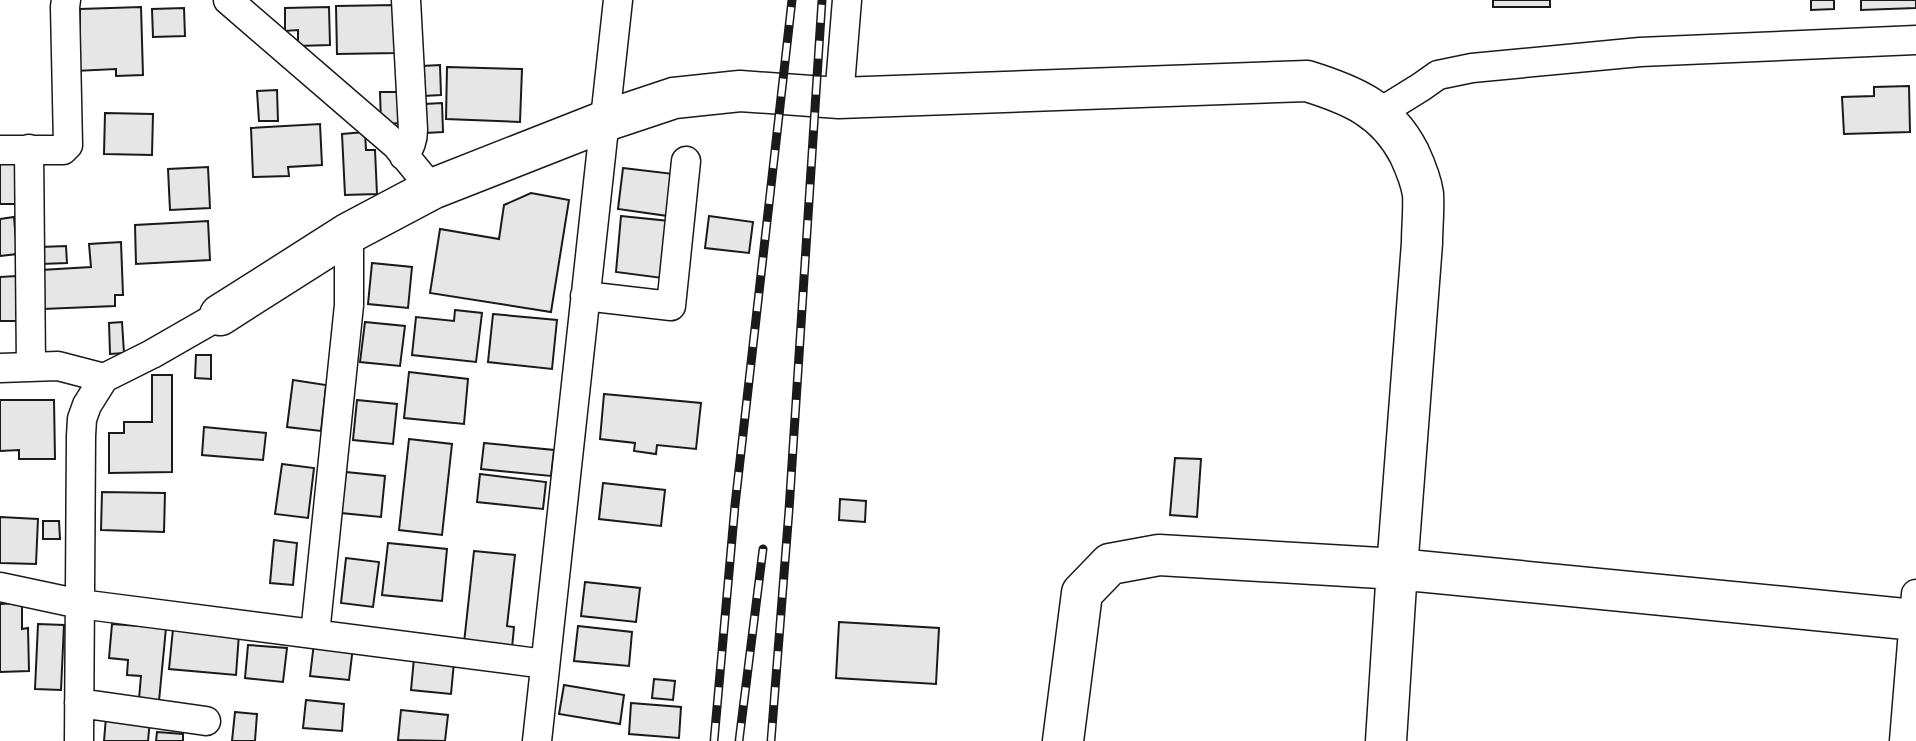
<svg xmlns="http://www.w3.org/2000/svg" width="1916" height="741" font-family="Lato,sans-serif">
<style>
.building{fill:#e6e6e6;stroke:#1a1a1a;stroke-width:2}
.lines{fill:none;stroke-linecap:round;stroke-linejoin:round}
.street-casing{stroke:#1a1a1a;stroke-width:31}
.secondary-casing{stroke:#1a1a1a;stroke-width:43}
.street{stroke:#fff;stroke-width:28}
.secondary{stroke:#fff;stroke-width:40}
.rail-casing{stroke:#1a1a1a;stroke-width:9}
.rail{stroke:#fff;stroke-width:6;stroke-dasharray:18;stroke-linecap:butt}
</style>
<rect width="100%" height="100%" fill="#fff"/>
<path class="building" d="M1493 0H1550V7H1493Z
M1811 0H1834V9L1811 10Z
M1861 0H1916V8L1861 10Z
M396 5 397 53 337 54 336 6Z
M141 7 143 75 116 76V69L75 71 74 36H80V9Z
M329 7 330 45 298 46V30L285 31V8Z
M184 8 185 36 153 37 152 9Z
M440 65 441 95 423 96 422 66Z
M447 67 522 69 520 122 446 119Z
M1909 86 1910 132 1844 134 1842 97 1874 96V87Z
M277 90 278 121H259L257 91Z
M380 92H403L404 123 381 124Z
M442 103 443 132 425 133 424 104Z
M105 113 153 114 152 155 104 154Z
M320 124 322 165 288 167 289 176 253 177 251 128Z
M365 132 366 150H375L377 194 345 195 342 134Z
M0 158H17V204H0Z
M208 167 210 208 170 210 168 169Z
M623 168 674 174 668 216 618 209Z
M531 193 569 200 551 312 430 293 440 229 499 239 504 205Z
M621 216 669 221 662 278 616 272Z
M709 216 753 222 749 253 705 248Z
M14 217 17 254 0 256V219Z
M208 221 210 260 136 264 135 225Z
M121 242 123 295H115V306L43 309 41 270 91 267 89 244Z
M66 246 67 263 41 264 40 247Z
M372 263 412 267 408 308 368 304Z
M16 276 18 321H0V277Z
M455 310 482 313 476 362 412 355 416 317 454 321Z
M493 314 557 320 552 369 488 362Z
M122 322 124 353 110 354 109 323Z
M365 322 405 326 400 366 360 362Z
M196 355H211V379L195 378Z
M409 372 468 379 464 424 404 418Z
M152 375H172V472L109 473V433H124V422H152Z
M293 380 326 385 321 431 287 427Z
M604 394 701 403 696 449 657 445 656 454 634 451 635 443 600 439Z
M0 400H54L55 459H19V450L0 451Z
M357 400 397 404 393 444 353 440Z
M204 427 266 433 263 460 202 455Z
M409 439 452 444 442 535 399 530Z
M484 443 554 450 551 476 481 469Z
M1175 458 1201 459 1197 517 1170 515Z
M282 464 314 468 308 518 275 514Z
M346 472 385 476 381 517 341 513Z
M480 474 546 482 543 509 477 502Z
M603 483 665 490 661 526 599 519Z
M102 492 165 493 164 532 101 530Z
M840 499 866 501 865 522 839 520Z
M0 517 38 519 36 564 0 563Z
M43 521H59L60 539H43Z
M274 540 297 543 293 585 270 583Z
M388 543 447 549 442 601 382 595Z
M474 551 515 555 507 626 514 627 512 648 464 643Z
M346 558 379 562 373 607 341 603Z
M585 582 640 588 636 622 581 616Z
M22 603V629L28 628 29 671 0 672V604Z
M839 622 939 628 936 684 836 678Z
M38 624 64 625 61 690 35 689Z
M112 624 166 628 159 701 139 699 141 676 127 675 128 660 109 658Z
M578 626 632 632 629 666 574 661Z
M173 629 239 634 236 675 169 669Z
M314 643 353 647 349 680 310 676Z
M248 645 287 648 283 682 245 678Z
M414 658 454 662 451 694 411 690Z
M654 679 675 681 673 700 652 698Z
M564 685 624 695 620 724 559 714Z
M306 700 344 704 342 731 303 728Z
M631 703 681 707 679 738 629 734Z
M401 710 448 715 445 741 398 740Z
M235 712 257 714 255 741H232Z
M106 717 150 720 148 741H104Z
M157 732 183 734V741H156Z"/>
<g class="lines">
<g class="street-casing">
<path id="street" d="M228 0 396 145 432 189
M839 98 847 0
M1379 113 1421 87 1438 75 1472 68 1640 52 1916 40
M29 149 31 367
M0 150H63L68 145 65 7 66 0
M404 156C411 147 413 140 413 130L406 0
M585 296 671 306 686 161
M0 368 58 366 104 378
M0 587 80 604 545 664
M315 634 349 305V233
M79 703 206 721
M79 741 81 436 82 419 87 405 104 378 152 354 220 315
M537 741 618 0
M1904 741 1916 594"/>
</g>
<g class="secondary-casing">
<path id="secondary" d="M220 315 349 233 432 189 605 121 674 98 740 91 839 98 1307 81C1352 95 1386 109 1409 153 1415 166 1421 180 1423 194 1424 210 1422 227 1422 243L1397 569 1916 620
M1063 741 1082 593 1110 564 1159 555 1397 569 1386 741"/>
</g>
<use href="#street" class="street"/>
<use href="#secondary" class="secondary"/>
<g class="rail-casing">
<path id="rail" d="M714 741 735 505 792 0
M739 741 763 549
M771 741 789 510 822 0"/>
</g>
<use href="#rail" class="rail"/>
</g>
</svg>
